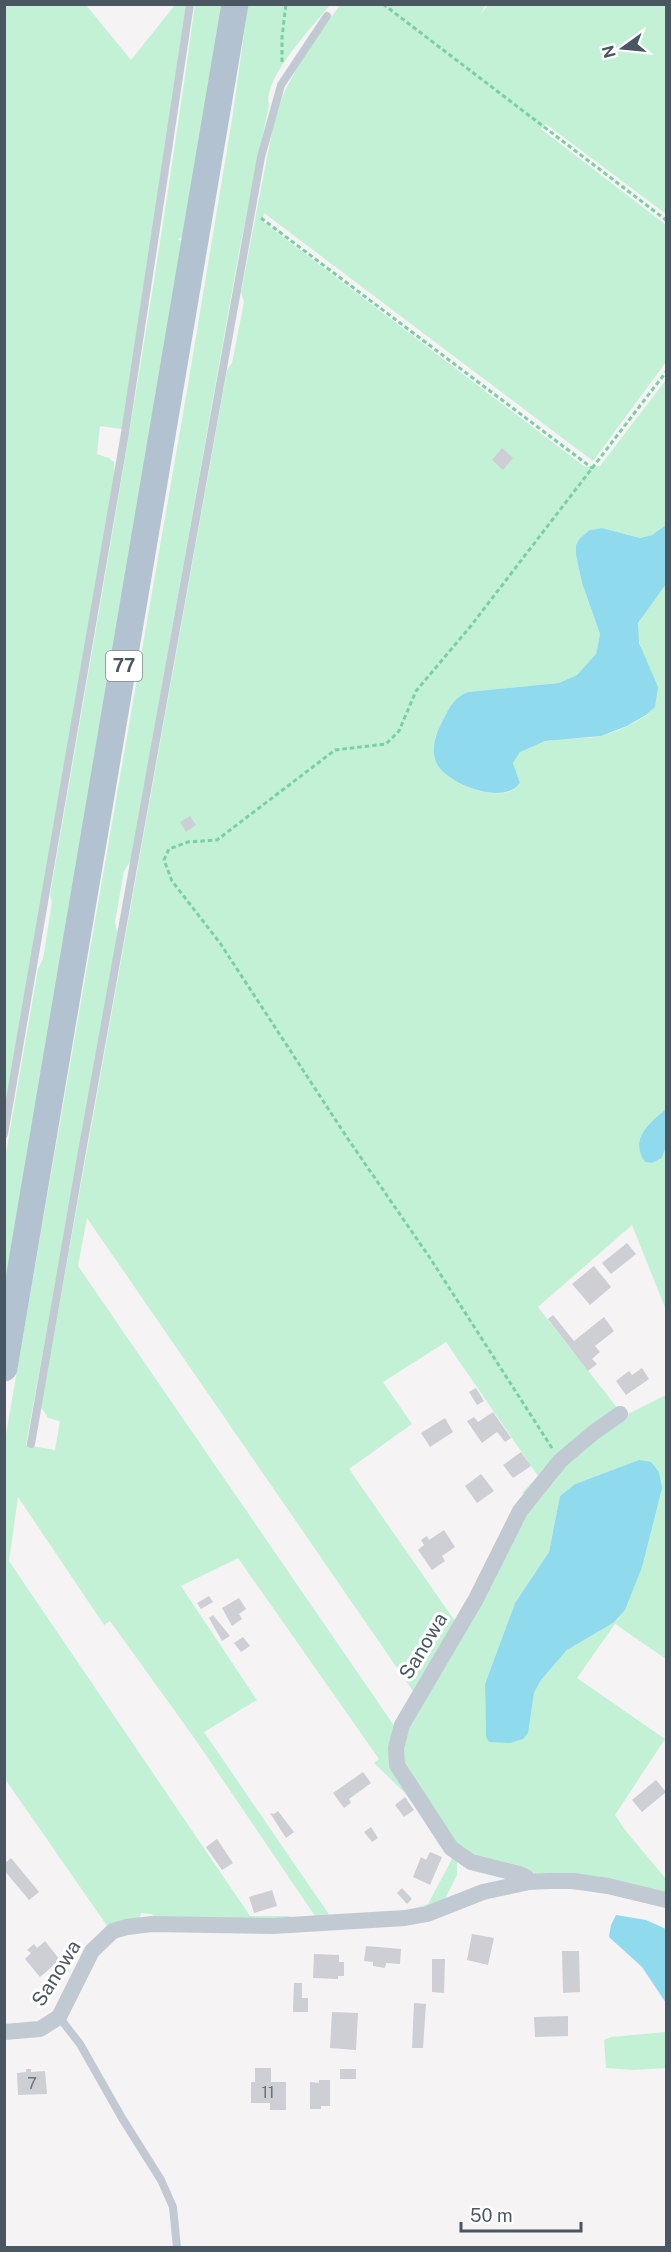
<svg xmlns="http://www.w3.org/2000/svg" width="671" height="2252" font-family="'Public Sans',sans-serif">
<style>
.green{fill:#c3f1d5;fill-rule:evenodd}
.water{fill:#90daee}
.building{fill:#cdcfd5}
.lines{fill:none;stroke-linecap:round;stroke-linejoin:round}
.path{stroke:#7ad0a6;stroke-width:3;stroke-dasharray:4.5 3;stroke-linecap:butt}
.lane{stroke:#c1cad2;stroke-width:8}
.street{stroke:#c1cad2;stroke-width:16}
.primary{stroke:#b3c2d1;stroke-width:27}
.labels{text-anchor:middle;stroke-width:6;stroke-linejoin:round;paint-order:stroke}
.number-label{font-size:16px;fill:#6b747e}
.shield{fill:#fff;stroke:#808990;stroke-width:1.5}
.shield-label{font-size:18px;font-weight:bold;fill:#4a5661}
.street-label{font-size:20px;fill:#4a5661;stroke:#fff}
</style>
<rect width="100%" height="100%" fill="#f5f3f3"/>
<path class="green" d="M5 5H86L131 60 175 5H186L122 429 100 426 97 454 109 458 114 462V475L5 1109Z
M195 5H222L187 239 179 238 178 240 187 241 5 1297V1159L38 969 43 959 52 902 50 895C101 599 154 303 195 5Z
M248 5H330C314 25 262 79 269 105L239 252 131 860 124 871 115 922 118 937 26 1445 55 1450 60 1421 48 1418 41 1407 227 370 232 363 244 302 241 292 275 116C289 74 315 40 340 5H486L480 15 488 5H666V214L546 124 541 129 666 225V362L593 461 264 213 262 221 585 467 600 466 666 380V525L652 535 640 538 602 528 590 530 580 538 576 545V555L582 583 600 634 596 654 577 675 559 683 468 692C455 697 450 706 444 718 437 731 430 747 436 762 446 785 504 806 520 784L513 763C522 734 577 741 601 736 616 732 634 724 647 715 671 693 635 656 638 626 639 616 660 593 666 584V1109C649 1123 629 1138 645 1162L652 1163 662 1158 666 1146V1310L632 1225 538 1307 619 1410 574 1440 527 1494 522 1493 538 1476 446 1342 383 1382 412 1424 349 1469 457 1624 495 1544 497 1547C473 1598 445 1646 415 1694L87 1218 78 1266 395 1727C394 1738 391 1749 393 1760 397 1784 419 1807 432 1826L431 1828 404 1792 374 1763 379 1759 238 1558 181 1586 257 1700 204 1732 330 1916H315L195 1739 110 1621 104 1625 18 1497 9 1561 250 1916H290L288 1921 155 1920 152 1914 141 1913 139 1921 121 1924 110 1930 5 1779V1440L189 379 233 113Z
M666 1395V1659L615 1624 577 1678 665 1739 615 1815 625 1830 666 1879V1896L536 1875 469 1856 456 1846 403 1769 405 1731 522 1516 545 1483 622 1417ZM639 1460 613 1623 567 1650 541 1680 534 1693 486 1737 485 1684 515 1603 549 1552 560 1496 575 1484Z
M453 1857 457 1859V1875L444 1901 404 1911 428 1904Z
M666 2032V2068L633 2070 606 2068 604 2040 611 2037Z"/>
<path class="water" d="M666 525V584L638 623 639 643 658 687 655 707 646 715 627 726 601 736 545 741 520 752 513 763 520 783C505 806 446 785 436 762 430 748 437 731 444 718 450 706 455 697 468 692L559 683 577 675 596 654 600 634 582 583 576 555V545L580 538 590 530 602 528 640 538 652 535Z
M666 1109V1146L662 1158 652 1163 645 1162C629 1139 649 1123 666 1109Z
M639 1460 651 1462 659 1472 662 1488 642 1567 625 1610 613 1623 567 1650 541 1680 534 1693 528 1733 523 1739 510 1743 489 1742 486 1737 485 1684 515 1603 549 1552 560 1496 575 1484Z
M616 1915 646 1920 666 1929V2003L642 1967 609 1937 611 1925Z"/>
<path class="building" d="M502 448 513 458 503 470 492 460Z
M190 816 196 825 186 832 180 822Z
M627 1243 636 1254 611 1274 602 1263Z
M594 1266 611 1287 590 1305 572 1284Z
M553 1315 574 1341 604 1317 614 1331 595 1346 600 1352 592 1359 597 1364 588 1371 548 1319Z
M642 1368 649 1379 626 1395 616 1381 629 1371 632 1375Z
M476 1388 484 1401 477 1405 469 1392Z
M493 1412 511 1438 505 1442 497 1432 482 1443 467 1421 474 1417 478 1422Z
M445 1418 453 1432 430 1447 421 1433Z
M521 1452 531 1466 513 1478 503 1465Z
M481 1474 494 1491 477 1503 465 1486Z
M444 1530 455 1547 442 1556 445 1561 432 1570 418 1550 424 1545 421 1540 427 1536 429 1540Z
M209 1596 213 1602 201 1609 197 1603Z
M239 1598 246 1609 239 1614 242 1619 232 1626 222 1608Z
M213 1615 230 1636 222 1641 209 1618Z
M243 1637 250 1646 241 1652 234 1643Z
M363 1772 371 1783 349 1799 351 1803 344 1808 333 1793Z
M656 1780 666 1792 642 1812 632 1800Z
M405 1797 414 1810 404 1817 395 1805Z
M278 1811 294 1832 286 1838 270 1813 274 1814Z
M371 1827 378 1838 372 1842 364 1832Z
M217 1839 233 1863 222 1870 206 1847Z
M430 1852 442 1857 430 1885 413 1877 421 1857 426 1860Z
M11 1858 39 1892 29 1900 4 1870V1864Z
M402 1888 412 1899 407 1904 397 1893Z
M272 1890 277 1906 254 1913 249 1897Z
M472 1934 494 1938 488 1965 467 1960Z
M45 1941 60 1960 40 1977 25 1959 31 1953 27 1950 34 1944 37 1948Z
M366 1946 401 1949 400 1964 386 1963 385 1968 373 1966V1962L364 1961Z
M562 1951H579L580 1992 563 1993Z
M314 1954 339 1955V1962H344V1976H338V1979L313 1978Z
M432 1959H445L444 1993 432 1992Z
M294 1983H302V1998H308V2012H293Z
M414 2003 426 2004 423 2048H412Z
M332 2012 358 2013 356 2050 330 2048Z
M568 2016V2036L535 2037 534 2017Z
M255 2068H271V2082H286V2110H270V2103H251V2082H255Z
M26 2069H31V2072L45 2071 47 2094 18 2095 17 2073 26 2072Z
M340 2069H356V2079H340Z
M319 2080H330V2106H321V2109H310V2082L319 2083Z"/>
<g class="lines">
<path class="path" d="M383 4 666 220
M282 62V37L286 4
M261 218 592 468
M552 1448 430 1258 348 1139 220 943 172 881 164 860 169 849 188 842 217 840 335 750 386 744 399 731 416 691 470 627 666 372"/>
<path class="lane" d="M4 1134 125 433 190 4
M31 1444 81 1157 261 157 281 85 327 16
M59 2017 80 2044 122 2118 161 2180 173 2207 177 2248"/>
<path class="street" d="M529 1882 526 1877 519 1874 471 1862 451 1848 397 1765 396 1748 402 1725 476 1599 520 1511 560 1461 593 1433 620 1414
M4 2032 40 2029 59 2017 92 1951 113 1931 127 1927 152 1924 273 1926 405 1918 427 1914 483 1892 529 1882 549 1881H573L608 1886 666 1900"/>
<path class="primary" d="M4 1368 235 4"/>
</g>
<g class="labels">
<g class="number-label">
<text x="32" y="2089">7</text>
<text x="268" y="2098">11</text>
</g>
<rect class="shield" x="106" y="651" width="36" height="30" rx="4.5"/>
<g class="shield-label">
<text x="124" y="672">77</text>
</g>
<g class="street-label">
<text transform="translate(423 1646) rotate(-59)" y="7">Sanowa</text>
<text transform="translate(56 1973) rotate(-58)" y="7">Sanowa</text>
</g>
</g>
<rect width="671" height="2252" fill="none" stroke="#4a5661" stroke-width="12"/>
<g transform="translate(623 48) rotate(255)" stroke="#ffffff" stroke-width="4.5" paint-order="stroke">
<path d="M0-4.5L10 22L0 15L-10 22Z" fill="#4a5661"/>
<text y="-9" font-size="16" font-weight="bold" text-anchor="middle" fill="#4a5661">N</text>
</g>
<path d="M461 2222v9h120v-9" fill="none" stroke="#4a5661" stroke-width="3"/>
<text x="470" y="2222" font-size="18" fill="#4a5661" stroke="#ffffff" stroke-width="4.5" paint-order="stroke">50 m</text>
</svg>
